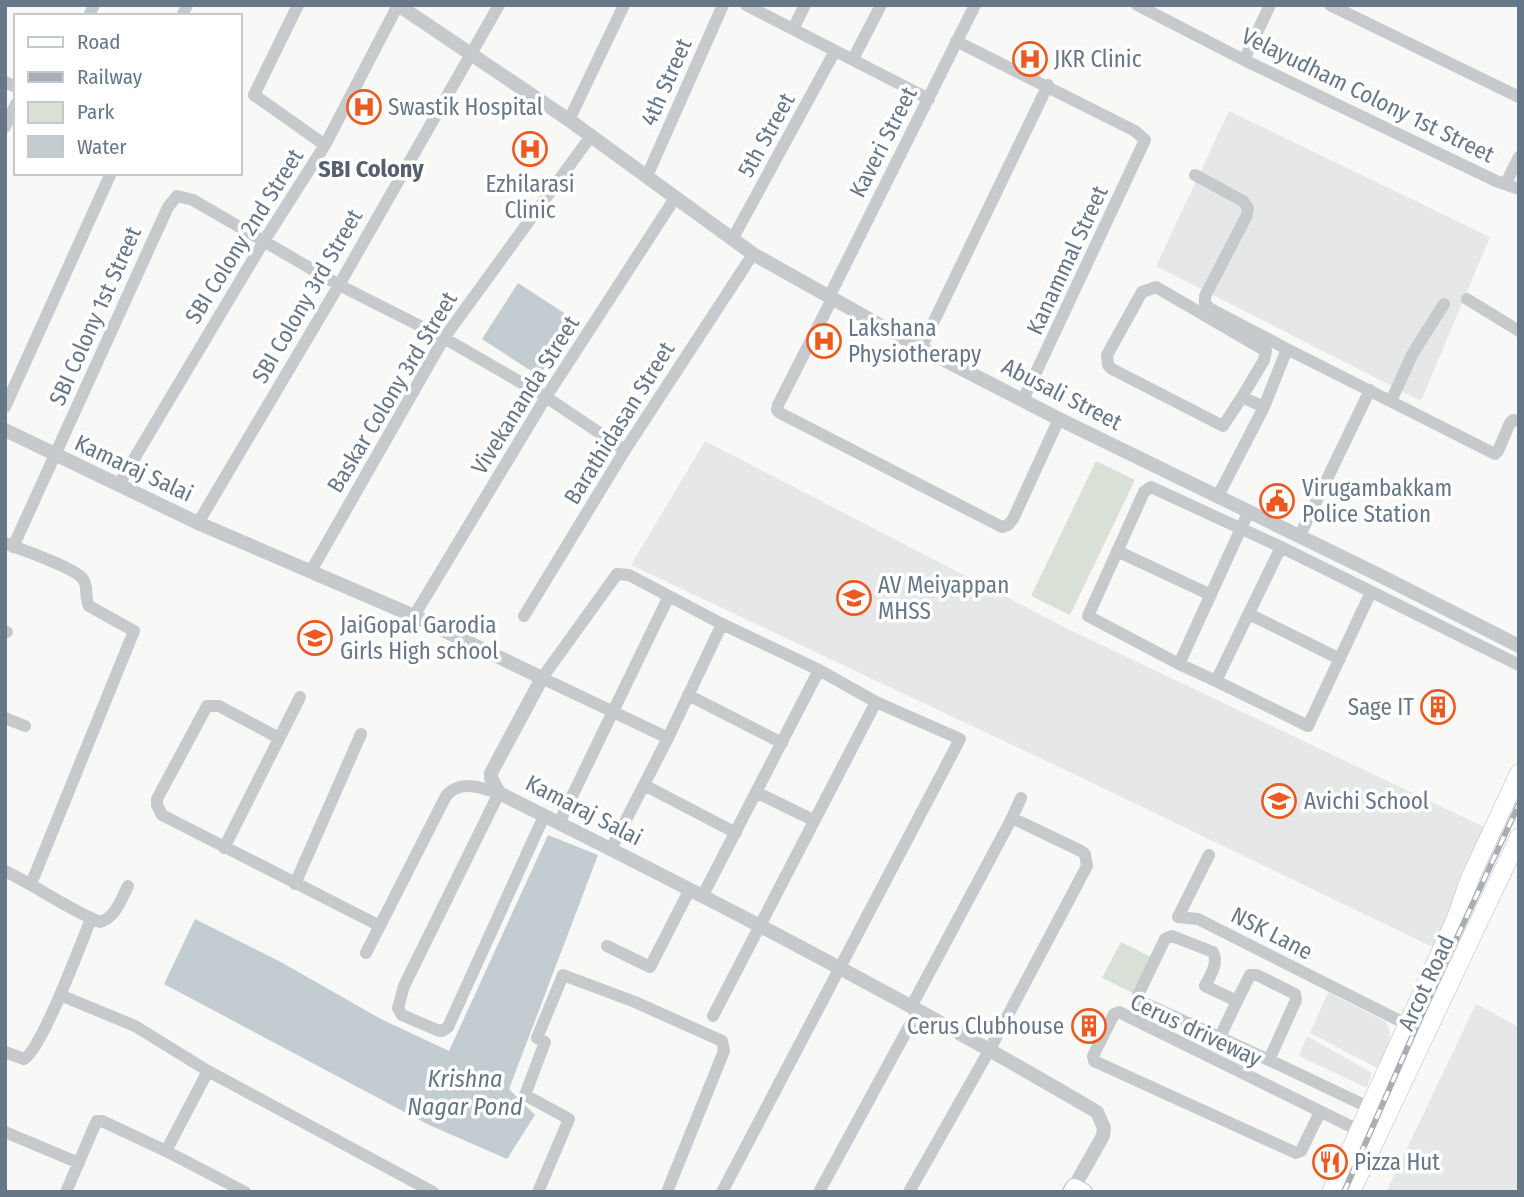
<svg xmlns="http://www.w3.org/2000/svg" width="1524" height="1197" font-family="'Fira Sans Condensed',sans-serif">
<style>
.built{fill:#e6e7e7}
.green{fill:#d9e1d6}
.water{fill:#c2ccd1}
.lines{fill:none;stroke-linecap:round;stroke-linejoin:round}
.secondary-casing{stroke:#babfc4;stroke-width:18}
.primary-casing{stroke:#b9bdc1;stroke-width:19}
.minor{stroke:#c6cacd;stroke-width:12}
.tertiary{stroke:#c6cacd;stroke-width:14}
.secondary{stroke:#fff;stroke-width:16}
.primary{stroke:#fff;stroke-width:18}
.rail-casing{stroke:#a8aeb4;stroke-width:6}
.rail{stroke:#fff;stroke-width:3.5;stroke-dasharray:10;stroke-linecap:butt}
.labels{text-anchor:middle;stroke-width:7;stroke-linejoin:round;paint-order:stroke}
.poi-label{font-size:23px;fill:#678;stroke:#fff;text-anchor:start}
.street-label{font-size:23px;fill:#678;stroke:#fff}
.neighbourhood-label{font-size:24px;font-weight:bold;fill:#54616d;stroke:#fff}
.water-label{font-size:24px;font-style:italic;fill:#627983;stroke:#fff}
</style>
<rect width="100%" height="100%" fill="#f8f8f6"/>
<path class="built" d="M1229 111 1490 237 1421 401 1156 266Z
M705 441 1070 630 1499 834 1441 951 1059 767 631 565Z
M1328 992 1386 1022 1389 1027 1390 1044 1386 1062 1377 1068 1310 1033Z
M1476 1004 1519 1027V1192H1386Z
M1307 1036 1372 1073 1367 1088 1299 1056Z"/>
<path class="green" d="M1096 461 1135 480 1070 615 1031 596Z
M1121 942 1153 958 1135 994 1102 978Z"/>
<path class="water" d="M518 283 575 320 539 376 482 339Z
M548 835 598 855 509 1089 535 1115 507 1159 429 1125 164 984 195 919 279 961 381 1019 449 1051Z"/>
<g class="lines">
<g class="secondary-casing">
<path id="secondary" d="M1071 1192 1074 1187 1084 1192"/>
</g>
<g class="primary-casing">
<path id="primary" d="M1331 1192 1456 918 1470 878 1519 773
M1351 1192 1519 837"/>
</g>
<path class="minor" d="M298 5 254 95 325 145
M746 5 929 99
M1137 5 1244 60 1496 181 1519 189
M1330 5 1519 97
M89 16 94 5
M182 16 187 5
M793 29 805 5
M956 41 1135 131 1145 140 1023 400
M853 59 881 5
M1244 60 1270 5
M5 82 16 87
M569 120 624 5
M5 127 16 104
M1195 175 1243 201 1248 208 1247 215 1205 296V303L1209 308 1287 349
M647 176 723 5
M1506 183 1519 157
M733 238 835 51
M829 297 975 5
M832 299 778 405 777 410 780 413 1002 527 1008 525 1013 519 1059 419
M1467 299 1519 331
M921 348 1048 85
M1242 397 1264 360 1266 351 1156 287 1142 292 1107 355 1108 365 1112 369 1223 426 1242 397 1264 407
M1391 401 1413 353 1444 304
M5 407 111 173
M119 484 264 241 325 145 398 5
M1218 496 1264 407 1287 349 1495 454 1498 451 1510 423 1513 420 1519 421
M198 523 339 285 499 5
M1300 535 1370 390
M5 543C21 550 74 567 83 579 89 588 84 597 89 606L134 631 31 884
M13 547 168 207 177 196 193 200 339 285 444 338 546 397 625 450
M1281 547 1216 681 1308 726 1371 592
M1117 551 1211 595
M311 571 444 338 591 136
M1249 614 1340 659
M414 616 546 397 675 198
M524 616 625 450 753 254
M5 631 7 632
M1179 664 1088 616 1144 492 1151 487 1281 547 1519 665
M1216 681 1179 664 1249 511
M688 695 782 743
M5 718 25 726
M279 738 219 706H207L157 799V805L162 815 380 926
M668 738 542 678 617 574 629 575 722 624 819 670 876 702 960 739 722 1192
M644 785 736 833
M758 793 813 820
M559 823 669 596
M224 848 300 697
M611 849 668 738 722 624
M1209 855 1178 917 1198 919 1406 1024
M5 871C38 887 66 908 100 922 115 918 121 900 128 886
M295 884 361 734
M703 895 819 670
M607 946 650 967 690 889
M366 953 446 796C460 779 481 788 499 793L404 986 398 1008 402 1015 437 1030 442 1031 448 1027 544 816
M60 995 135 1026 208 1071 433 1192
M1237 1001 1250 975H1257L1295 994 1296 1000 1269 1060 1368 1107
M911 1007 1012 818
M713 1016 876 702
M1220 1037 1237 1001 1205 986C1210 976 1219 963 1213 952L1172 936 1165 939 1138 995 1140 1001 1269 1060
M5 1052 24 1059C42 1049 81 943 91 919
M1320 1112 1301 1151 1296 1153 1094 1061 1093 1056 1114 1014 1119 1012 1358 1130
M5 1132 79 1163
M166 1151 208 1071
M66 1192 94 1127 97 1121H102L166 1151 245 1192
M538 1192 569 1119 525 1095 545 1042 537 1038 563 975 635 1002 722 1041 724 1051 667 1192
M819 1192 918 1010
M909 1192 990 1049 1087 866 1085 854 1081 851 1012 818 1021 798"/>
<path class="tertiary" d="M398 5 569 120 753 254 921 348 1059 419 1379 575 1519 646
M5 430 198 523 414 616 542 678 491 773V778L499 793C701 894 902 997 1097 1112L1104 1128 1103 1136 1074 1187"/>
<use href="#secondary" class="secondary"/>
<use href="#primary" class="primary"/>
<g class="rail-casing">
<path id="rail" d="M1344 1192 1434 987 1519 804"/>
</g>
<use href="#rail" class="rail"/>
</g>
<defs>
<g id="hospital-ring" transform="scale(1.75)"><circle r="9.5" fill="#fff" stroke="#ed5a21" stroke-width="1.5"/><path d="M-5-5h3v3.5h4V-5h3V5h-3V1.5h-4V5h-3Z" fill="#ed5a21"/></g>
<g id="civic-ring" transform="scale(1.75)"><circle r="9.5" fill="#fff" stroke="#ed5a21" stroke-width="1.5"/><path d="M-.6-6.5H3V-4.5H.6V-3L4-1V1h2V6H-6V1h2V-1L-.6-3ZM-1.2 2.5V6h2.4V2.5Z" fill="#ed5a21"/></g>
<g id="school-ring" transform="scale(1.75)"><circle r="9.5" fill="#fff" stroke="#ed5a21" stroke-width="1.5"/><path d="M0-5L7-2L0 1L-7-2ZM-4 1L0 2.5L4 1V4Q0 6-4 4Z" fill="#ed5a21"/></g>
<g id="building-ring" transform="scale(1.75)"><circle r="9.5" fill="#fff" stroke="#ed5a21" stroke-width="1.5"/><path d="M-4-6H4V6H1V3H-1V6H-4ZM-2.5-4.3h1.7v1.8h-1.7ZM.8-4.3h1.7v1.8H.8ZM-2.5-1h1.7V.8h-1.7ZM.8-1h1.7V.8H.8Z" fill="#ed5a21"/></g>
<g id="restaurant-ring" transform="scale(1.75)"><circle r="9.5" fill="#fff" stroke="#ed5a21" stroke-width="1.5"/><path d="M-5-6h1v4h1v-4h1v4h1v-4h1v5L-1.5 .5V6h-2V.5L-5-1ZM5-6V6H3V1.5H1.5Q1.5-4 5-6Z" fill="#ed5a21"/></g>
</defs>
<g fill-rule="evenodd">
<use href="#hospital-ring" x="1030" y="59"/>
<use href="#hospital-ring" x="364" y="107"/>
<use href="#hospital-ring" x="530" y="149"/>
<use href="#hospital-ring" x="824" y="341"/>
<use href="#civic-ring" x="1277" y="501"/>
<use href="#school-ring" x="854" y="598"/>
<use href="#school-ring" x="315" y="638"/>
<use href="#building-ring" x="1438" y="707"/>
<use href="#school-ring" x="1279" y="801"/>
<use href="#building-ring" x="1089" y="1026"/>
<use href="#restaurant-ring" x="1330" y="1162"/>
</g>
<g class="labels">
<g class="poi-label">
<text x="1054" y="67">JKR Clinic</text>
<text x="388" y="115">Swastik Hospital</text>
<text x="530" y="192" text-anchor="middle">Ezhilarasi<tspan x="530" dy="26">Clinic</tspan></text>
<text x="848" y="336">Lakshana<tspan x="848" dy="26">Physiotherapy</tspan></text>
<text x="1302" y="496">Virugambakkam<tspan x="1302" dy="26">Police Station</tspan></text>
<text x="878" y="593">AV Meiyappan<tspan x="878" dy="26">MHSS</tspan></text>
<text x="340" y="633">JaiGopal Garodia<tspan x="340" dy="26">Girls High school</tspan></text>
<text x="1414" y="715" text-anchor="end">Sage IT</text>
<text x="1304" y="809">Avichi School</text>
<text x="1064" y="1034" text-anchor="end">Cerus Clubhouse</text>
<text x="1354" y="1170">Pizza Hut</text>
</g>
<g class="street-label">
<text transform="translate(666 82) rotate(-66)" y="8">4th Street</text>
<text transform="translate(1368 95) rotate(26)" y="8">Velayudham Colony 1st Street</text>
<text transform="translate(766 135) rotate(-61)" y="8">5th Street</text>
<text transform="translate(883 142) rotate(-63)" y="8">Kaveri Street</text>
<text transform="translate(244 236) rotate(-58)" y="8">SBI Colony 2nd Street</text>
<text transform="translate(1067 260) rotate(-65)" y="8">Kanammal Street</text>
<text transform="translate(307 296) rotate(-60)" y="8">SBI Colony 3rd Street</text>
<text transform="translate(95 316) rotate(-66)" y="8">SBI Colony 1st Street</text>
<text transform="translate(392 392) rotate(-59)" y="8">Baskar Colony 3rd Street</text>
<text transform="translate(1062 394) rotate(27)" y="8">Abusali Street</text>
<text transform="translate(525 395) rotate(-58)" y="8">Vivekananda Street</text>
<text transform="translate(619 423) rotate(-58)" y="8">Barathidasan Street</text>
<text transform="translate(134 468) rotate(25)" y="8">Kamaraj Salai</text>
<text transform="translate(584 810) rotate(27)" y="8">Kamaraj Salai</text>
<text transform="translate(1272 933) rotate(27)" y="8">NSK Lane</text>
<text transform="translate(1426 983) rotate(-65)" y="8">Arcot Road</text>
<text transform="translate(1196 1030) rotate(25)" y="8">Cerus driveway</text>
</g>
<g class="neighbourhood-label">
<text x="371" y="177">SBI Colony</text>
</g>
<g class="water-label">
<text x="465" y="1087">Krishna<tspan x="465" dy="28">Nagar Pond</tspan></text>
</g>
</g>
<rect width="1524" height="1197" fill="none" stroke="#667788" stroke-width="14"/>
<rect x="14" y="14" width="228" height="161" fill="#ffffff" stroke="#c2c9cf" stroke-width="2"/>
<rect x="28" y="37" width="35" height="10" fill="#ffffff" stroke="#c2c9cf" stroke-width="2"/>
<text x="77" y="49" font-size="21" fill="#667788">Road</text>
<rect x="28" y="72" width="35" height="10" fill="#a8aeb4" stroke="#c2c9cf" stroke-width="2"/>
<text x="77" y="84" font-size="21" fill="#667788">Railway</text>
<rect x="28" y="102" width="35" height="21" fill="#d9e1d6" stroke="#c2c9cf" stroke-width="2"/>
<text x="77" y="119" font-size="21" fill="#667788">Park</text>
<rect x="28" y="136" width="35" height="21" fill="#c2ccd1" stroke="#c2c9cf" stroke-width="2"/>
<text x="77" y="154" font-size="21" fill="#667788">Water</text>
</svg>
